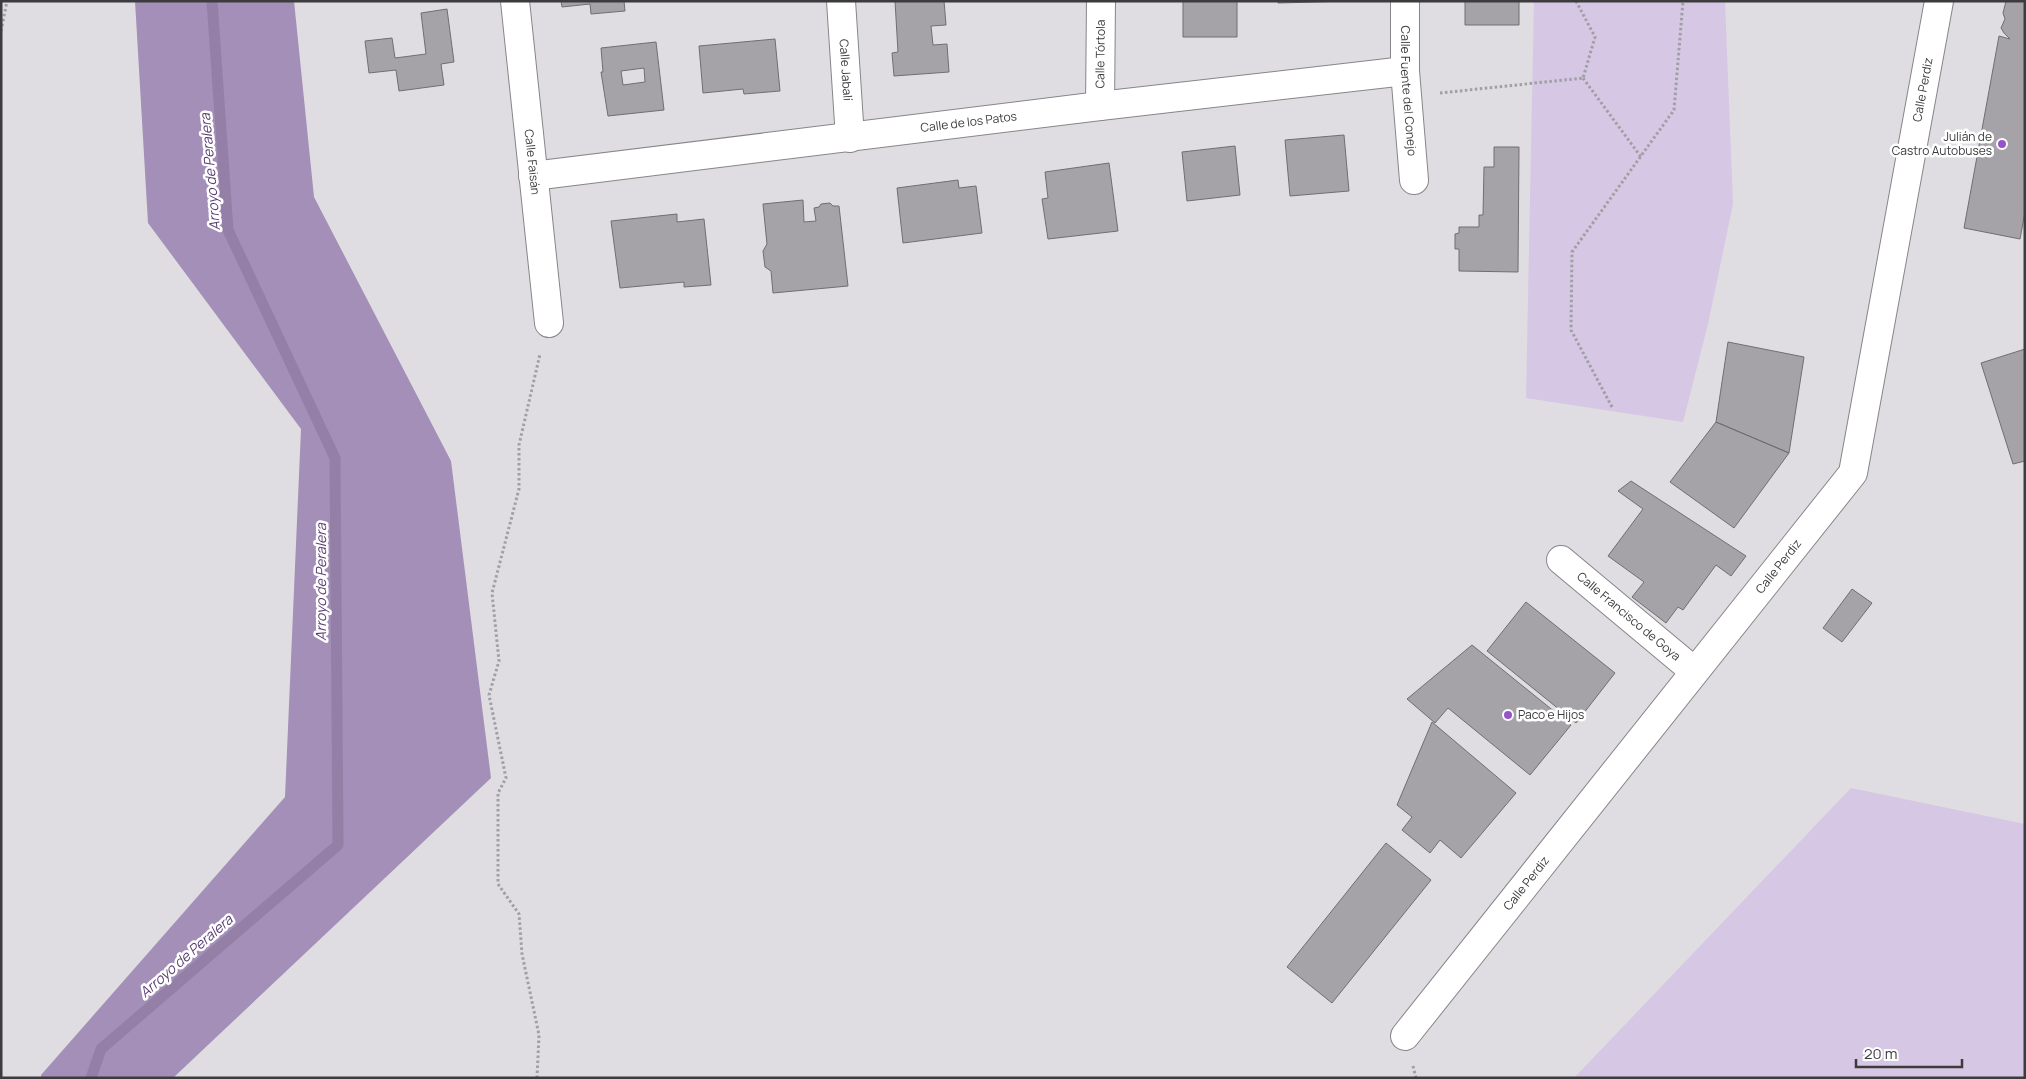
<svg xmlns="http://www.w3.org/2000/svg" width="2026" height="1079" font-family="Manrope,sans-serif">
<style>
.green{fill:#d6c7e5}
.forest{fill:#a38fb7}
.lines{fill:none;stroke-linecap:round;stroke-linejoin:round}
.stream{stroke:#9480a7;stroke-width:11}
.building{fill:#a6a3a8;stroke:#706e72;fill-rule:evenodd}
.minor-casing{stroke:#878589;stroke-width:30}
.path{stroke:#a09fa2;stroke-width:3;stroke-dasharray:2.5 2.5;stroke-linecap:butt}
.minor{stroke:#fff;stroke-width:28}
.poi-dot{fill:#9654ca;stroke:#fff;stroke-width:2}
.labels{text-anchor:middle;stroke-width:5;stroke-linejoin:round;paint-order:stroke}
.street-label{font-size:12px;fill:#3c3b3d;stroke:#fff}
.poi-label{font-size:12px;fill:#3c3b3d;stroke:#fff;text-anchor:end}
.water-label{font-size:14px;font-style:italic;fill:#5b3e73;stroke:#fff}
</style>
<rect width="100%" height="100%" fill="#dfdde2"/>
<path class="green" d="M1534 1H1725L1733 204 1708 324 1683 422 1526 398Z
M1851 788 2025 824V1078H1574Z"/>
<path class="forest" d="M135 1H294L314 197 451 461 491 778 173 1078H41V1075L285 797 301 429 148 223Z"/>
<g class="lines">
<path class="stream" d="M91 1078 101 1049 338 845 335 458 228 230 212 1"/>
</g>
<path class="building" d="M561 1H624L625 11 591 14 590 4 562 7Z
M895 1H944L946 25 931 26 933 45 947 44 949 72 894 76 892 53 898 52Z
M1183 1H1237V37H1183Z
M1278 1H1349L1278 3Z
M1465 1H1519V25H1465Z
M2006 1H2025V212L2020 239 1964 228 1999 36 2010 39 2004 33 2001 28 2005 19 2003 13Z
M447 9 454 62 441 64 444 85 399 91 396 70 369 73 365 41 392 38 395 58 426 54 421 13Z
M775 39 780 91 744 94 743 89 703 93 699 46Z
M656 42 664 110 608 116 601 72H603L601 48ZM644 68 645 82 623 85 621 71Z
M1344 135 1349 191 1290 196 1285 140Z
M1235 146 1240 195 1187 201 1182 152Z
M1494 147H1519L1518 272 1459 271V249H1455V234L1459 233V227H1479V215H1483L1484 167H1494Z
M1109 163 1118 231 1048 239 1042 199 1048 198 1045 172Z
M958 180 959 188 976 186 982 233 903 243 897 188Z
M803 200 804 222 816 221 814 208 819 207 821 204 830 203 833 206H839L848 286 773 293 771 271 765 267 763 251 767 244 763 204Z
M677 214V222L704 219 711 285 684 287V282L620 288 611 221Z
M1728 342 1804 357 1789 453 1716 422Z
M2025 349V461L2013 464 1981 363Z
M1716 422 1789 453 1734 528 1670 482Z
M1631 481 1746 556 1731 576 1716 565 1683 610 1678 607 1666 623 1632 597 1644 582 1608 556 1643 509 1618 491Z
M1852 589 1872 603 1842 642 1823 628Z
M1526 602 1615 673 1576 723 1487 651Z
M1472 645 1571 725 1530 775 1448 708 1435 723 1407 699Z
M1432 722 1516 793 1461 858 1440 840 1430 853 1402 830 1412 817 1397 805Z
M1386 843 1431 880 1332 1003 1287 967Z"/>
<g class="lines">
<g class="minor-casing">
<g id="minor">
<path id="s1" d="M515 1 549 323"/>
<path id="s2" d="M841 1 850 138"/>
<path id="s3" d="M1405 1V71L1414 180"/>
<path id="s4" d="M1100 106 1101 1"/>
<path id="s5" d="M533 176 1100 106 1405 71"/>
<path id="s6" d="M1561 560 1694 671"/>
<path id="s7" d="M1405 1036 1853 473 1939 1"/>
</g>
</g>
<path class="path" d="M1576 1 1595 37 1583 78
M1 31 7 1
M1583 78 1641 157
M1440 93 1583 78
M1612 407 1571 330 1572 252 1674 110 1683 1
M1413 1066 1416 1078
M537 1078 539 1035 522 954 519 914 498 884V793L506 778 489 695 499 661 492 593 519 489V445L540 354"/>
<use href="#minor" class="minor"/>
</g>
<g class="poi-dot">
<circle cx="2002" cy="144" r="5"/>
<circle cx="1508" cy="715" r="5"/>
</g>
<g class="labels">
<g class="street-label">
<text dy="4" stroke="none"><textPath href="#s4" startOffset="52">Calle Tórtola</textPath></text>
<text dy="4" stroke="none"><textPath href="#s2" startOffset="69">Calle Jabalí</textPath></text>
<text dy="4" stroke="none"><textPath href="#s3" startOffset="90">Calle Fuente del Conejo</textPath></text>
<text dy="4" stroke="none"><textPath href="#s7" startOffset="1109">Calle Perdiz</textPath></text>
<text dy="4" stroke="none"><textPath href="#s5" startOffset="439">Calle de los Patos</textPath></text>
<text dy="4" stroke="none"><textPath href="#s1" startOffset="162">Calle Faisán</textPath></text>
<text dy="4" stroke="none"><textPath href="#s7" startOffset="600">Calle Perdiz</textPath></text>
<text dy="4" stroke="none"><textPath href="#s6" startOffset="88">Calle Francisco de Goya</textPath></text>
<text dy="4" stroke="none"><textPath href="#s7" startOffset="195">Calle Perdiz</textPath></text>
</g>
<g class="poi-label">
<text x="1992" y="141">Julián de<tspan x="1992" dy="14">Castro Autobuses</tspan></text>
<text x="1518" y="719" text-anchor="start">Paco e Hijos</text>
</g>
<g class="water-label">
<text transform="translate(210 172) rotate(-95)" y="5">Arroyo de Peralera</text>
<text transform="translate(321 582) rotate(-90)" y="5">Arroyo de Peralera</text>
<text transform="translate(186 956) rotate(-41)" y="5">Arroyo de Peralera</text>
</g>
</g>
<rect width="2026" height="1079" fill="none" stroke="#3c3b3d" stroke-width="5"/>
<path d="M1856 1059v8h106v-8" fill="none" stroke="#3c3b3d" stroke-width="2.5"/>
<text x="1864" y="1059" font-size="15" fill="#3c3b3d" stroke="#ffffff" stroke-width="4" paint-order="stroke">20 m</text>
</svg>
